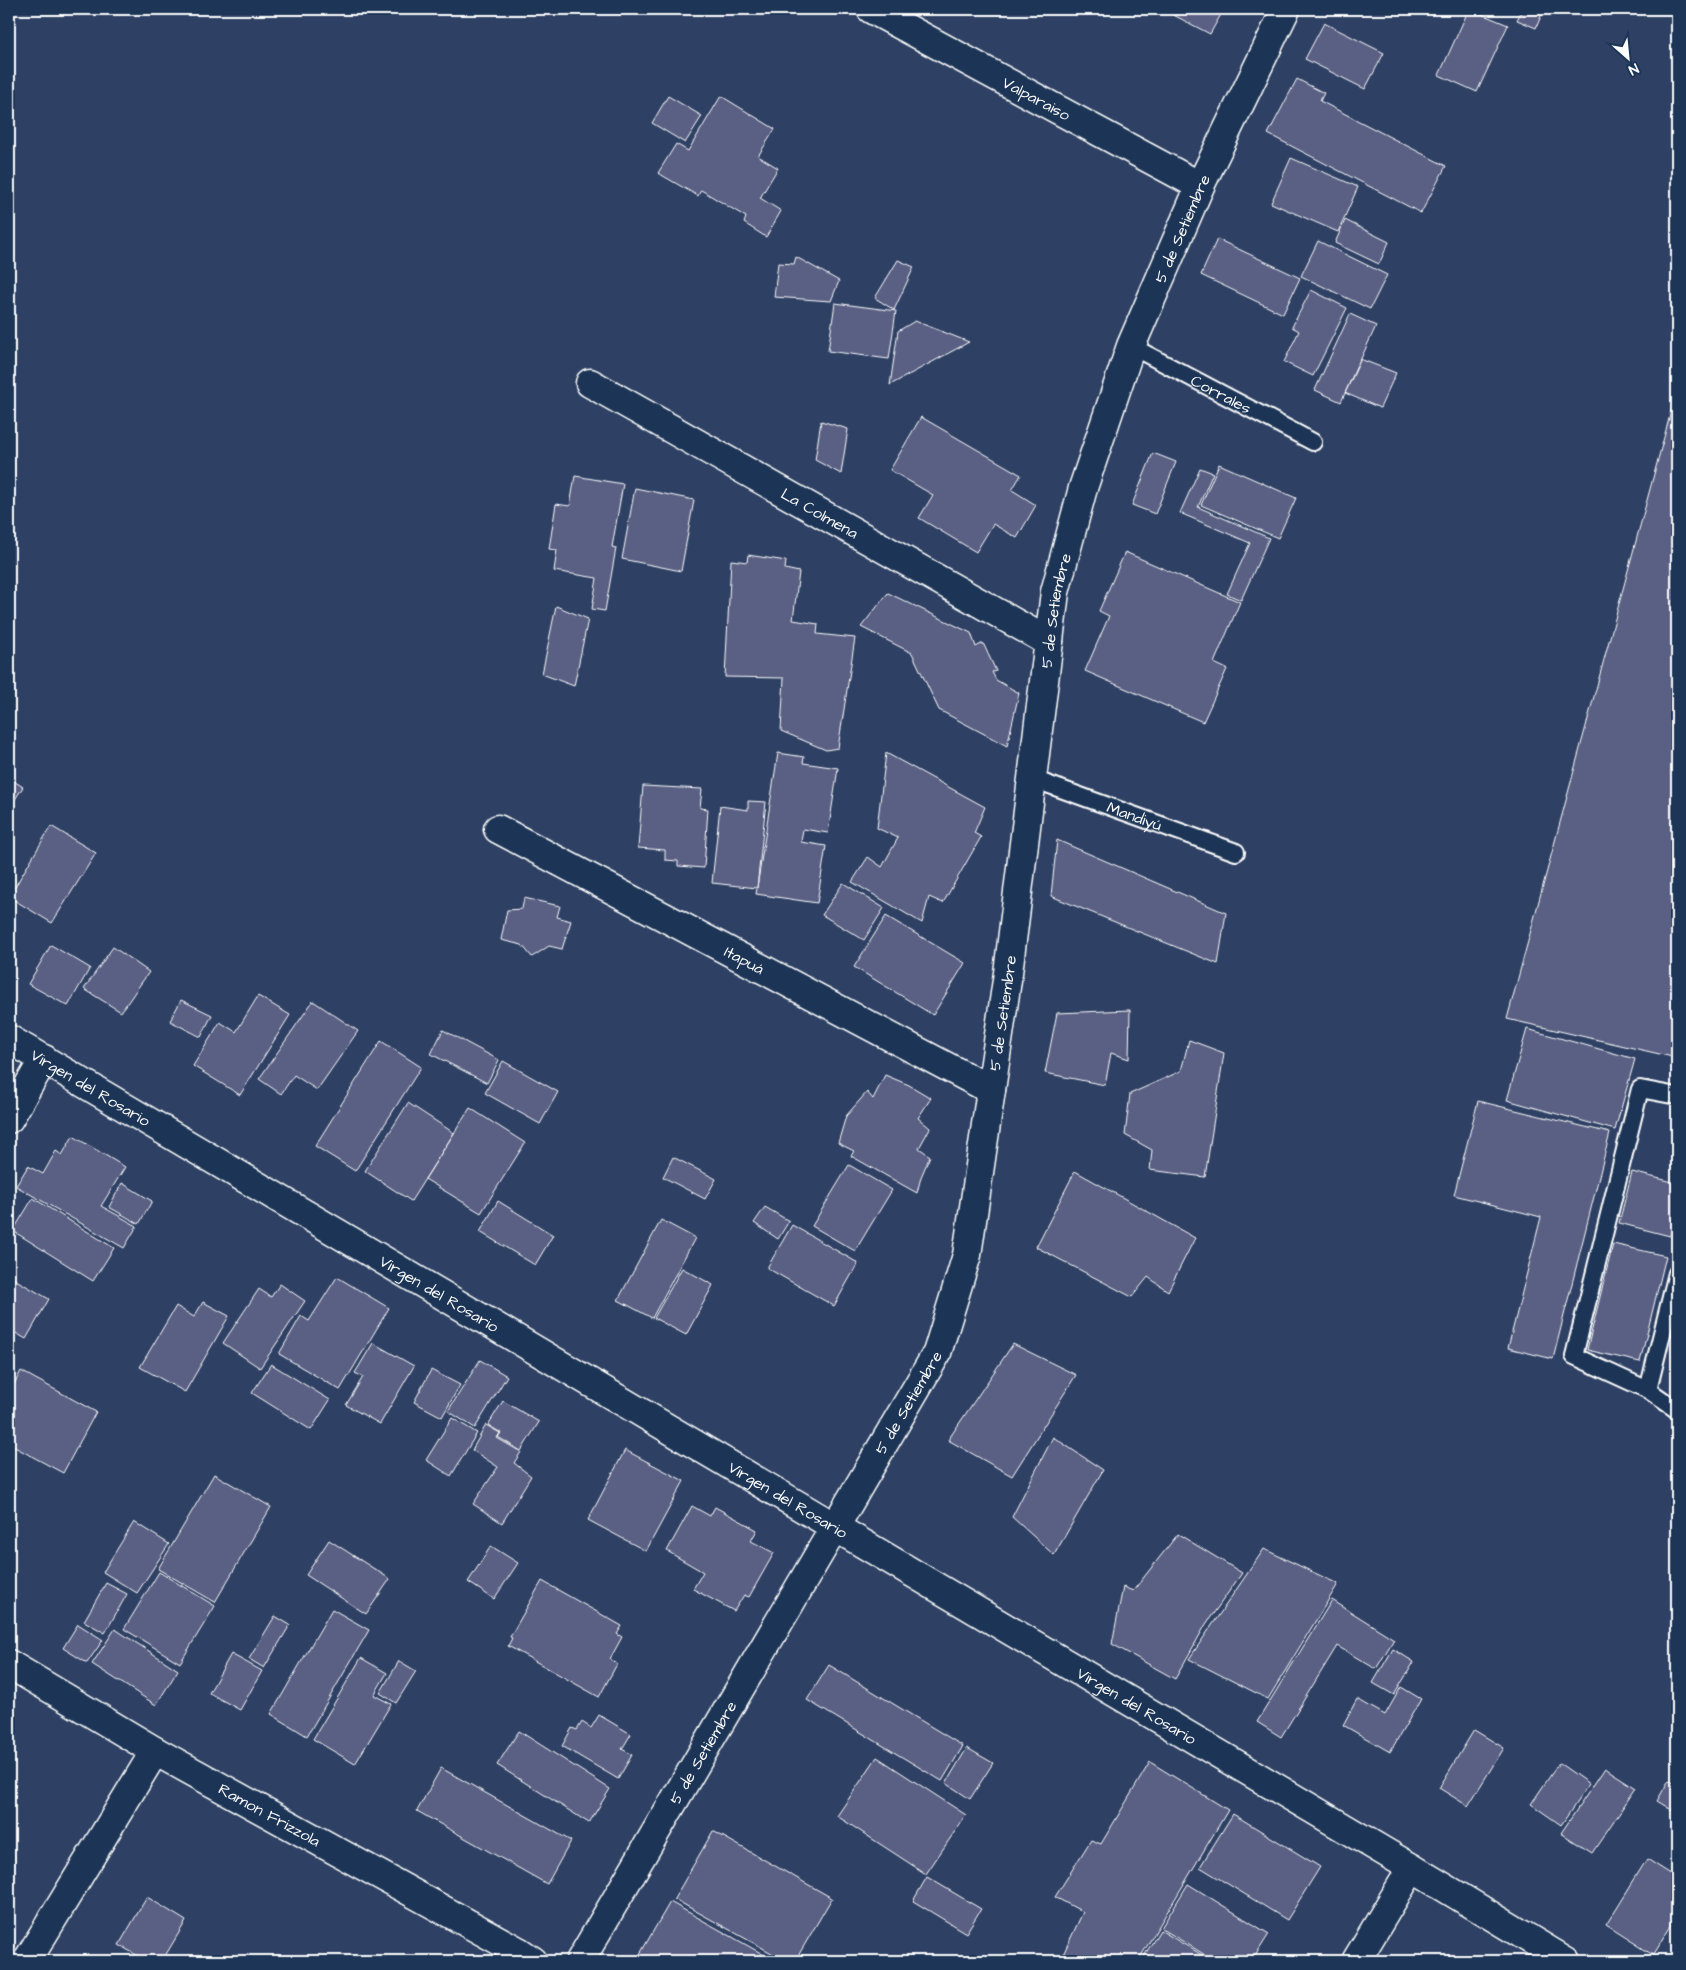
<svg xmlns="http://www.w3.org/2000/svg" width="1686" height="1970" font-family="'Architects Daughter',sans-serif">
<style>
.building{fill:#5a5f84;stroke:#fff}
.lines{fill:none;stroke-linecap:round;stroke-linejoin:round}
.lane-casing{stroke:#fff;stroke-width:20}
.street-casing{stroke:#fff;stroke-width:31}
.lane{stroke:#1d3557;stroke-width:16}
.street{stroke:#1d3557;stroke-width:28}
.labels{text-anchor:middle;stroke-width:4;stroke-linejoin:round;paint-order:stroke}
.street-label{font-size:16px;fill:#fff;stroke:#1d3557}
</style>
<rect width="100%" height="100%" fill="#2e4164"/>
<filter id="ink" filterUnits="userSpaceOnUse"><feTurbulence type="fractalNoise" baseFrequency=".02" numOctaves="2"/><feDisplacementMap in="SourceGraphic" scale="10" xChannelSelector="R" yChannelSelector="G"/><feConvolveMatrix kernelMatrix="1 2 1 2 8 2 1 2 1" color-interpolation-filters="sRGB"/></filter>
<g filter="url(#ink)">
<path class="building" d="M1162 9H1224L1210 34Z
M1469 9 1508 25 1477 92 1439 75Z
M1522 9H1544L1536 28 1517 20Z
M1324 23 1384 53 1365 89 1305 59Z
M1297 79 1324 93 1320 101 1446 166 1421 213 1268 134Z
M668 96 702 116 685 143 652 123Z
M721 96 775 129 758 156 778 168 760 198 781 211 766 237 744 223 746 217 701 190 698 196 658 173 676 144 688 151Z
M1291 158 1358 187 1338 232 1271 203Z
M1345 220 1389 242 1379 264 1335 243Z
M1217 239 1300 278 1283 314 1201 275Z
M1318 241 1387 275 1370 309 1301 276Z
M796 257 839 281 831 301 774 297 778 263 794 264Z
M898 260 914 267 894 310 875 298Z
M1311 290 1347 308 1313 376 1284 362 1299 331 1292 327Z
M835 303 896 311 889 359 828 351Z
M1350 314 1376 326 1341 402 1315 390Z
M915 321 969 342 890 385 898 331Z
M1360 359 1396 373 1380 408 1345 393Z
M1677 389V1058L1507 1019Z
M921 417 1021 475 1012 490 1036 505 1017 538 993 524 976 552 919 518 933 495 890 470Z
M821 421 848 429 841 474 815 460Z
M1153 453 1176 462 1155 514 1132 505Z
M1219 464 1296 498 1278 538 1201 505Z
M1200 468 1213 473 1198 507 1269 538 1241 600 1227 594 1250 543 1180 513Z
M575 476 623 484 612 547 616 548 605 611 592 609 597 578 554 571 557 550 549 549 556 504 570 506Z
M635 488 694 500 681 571 622 559Z
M1125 552 1240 602 1214 663 1227 669 1203 722 1085 671 1109 616 1099 611Z
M748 555 786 561 785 569 799 572 793 620 818 624 817 634 855 638 838 748 826 750 781 731 784 678 725 677 731 560 747 562Z
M888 593 971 633 976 647 983 643 996 671 992 672 996 680 1019 693 1007 746 939 710 912 653 861 627Z
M556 606 588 619 574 686 542 674Z
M778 753 804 757 803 763 838 768 828 833 803 829 801 842 826 846 817 903 756 894Z
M886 753 985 807 974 833 981 837 943 903 929 897 922 923 852 882 868 857 882 867 898 838 877 828Z
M9 778 23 787 12 804 9 802Z
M643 786 702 789 700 808 708 809 704 868 678 866V861L665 860V850L638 848Z
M748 801 766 802 757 888 712 883 720 806 748 810Z
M51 826 96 853 52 923 9 897Z
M1057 840 1226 913 1218 964 1051 896Z
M843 883 884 908 864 940 822 915Z
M524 898 560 906 557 917 571 921 562 949 549 946 532 957 522 945 501 940 507 910 522 909Z
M886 916 965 963 933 1015 854 967Z
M51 945 90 968 68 1006 28 984Z
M113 947 149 972 121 1012 84 989Z
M258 996 290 1015 240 1095 193 1066 220 1022 236 1032Z
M181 1000 212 1015 201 1037 170 1021Z
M313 1001 358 1031 317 1090 294 1075 281 1094 259 1079Z
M1130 1010 1129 1059 1111 1053 1105 1085 1045 1073 1057 1013Z
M1527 1029 1635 1059 1615 1130 1507 1100Z
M443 1030 499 1060 487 1083 431 1054Z
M1189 1040 1224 1053 1205 1177 1150 1170 1152 1150 1125 1135 1130 1094 1181 1071Z
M381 1041 421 1067 355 1171 315 1146Z
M503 1061 558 1092 540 1124 485 1093Z
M885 1075 909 1085 931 1098 918 1118 930 1128 919 1148 930 1156 921 1177 917 1193 851 1156 854 1151 838 1143 846 1116 867 1092 873 1099Z
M1478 1101 1610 1133 1553 1359 1508 1348 1541 1217 1454 1195Z
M408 1103 454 1133 411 1201 365 1171Z
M470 1108 525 1143 481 1213 425 1179Z
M73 1136 125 1167 101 1206 137 1226 124 1248 16 1186 28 1166 43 1174 56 1151 62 1155Z
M673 1157 716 1179 705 1199 663 1177Z
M849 1165 892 1190 855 1251 812 1226Z
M1075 1171 1195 1238 1168 1291 1148 1277 1132 1297 1036 1247Z
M1632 1172 1677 1183V1206L1670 1236 1619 1223Z
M122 1183 152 1201 139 1224 109 1207Z
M33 1198 114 1248 93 1281 13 1231Z
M498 1201 553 1235 535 1265 480 1232Z
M765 1207 789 1221 778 1239 754 1223Z
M661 1220 695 1238 652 1318 618 1300Z
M792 1225 858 1263 834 1306 767 1268Z
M1613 1244 1666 1256 1640 1362 1587 1350Z
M682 1268 713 1285 686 1335 654 1318Z
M9 1276 49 1299 26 1339 9 1329Z
M337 1277 389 1308 340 1390 279 1354 301 1316 309 1321Z
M280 1284 305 1301 260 1368 223 1343 259 1289 271 1297Z
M203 1302 229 1316 185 1392 140 1367 176 1306 194 1317Z
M373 1343 414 1366 380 1424 346 1405 363 1377 355 1373Z
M1013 1344 1076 1375 1012 1476 948 1440Z
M480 1360 507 1376 475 1428 448 1411Z
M271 1364 330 1400 311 1430 252 1393Z
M431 1370 460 1385 442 1417 414 1402Z
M21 1371 96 1412 63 1473 9 1444V1394Z
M503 1401 539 1422 521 1451 498 1437 501 1433 488 1425Z
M452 1418 477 1433 451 1476 426 1460Z
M486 1425 500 1433 497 1438 521 1452 514 1463 531 1476 502 1523 473 1504 498 1467 472 1450Z
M1053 1437 1103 1470 1054 1555 1012 1517Z
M625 1450 684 1481 646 1551 588 1520Z
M214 1474 271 1507 215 1602 158 1569Z
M692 1506 710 1516 715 1507 757 1530 751 1541 774 1553 749 1597 744 1595 734 1611 693 1589 703 1572 667 1551Z
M134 1522 169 1544 137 1593 103 1572Z
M1178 1534 1242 1573 1206 1624 1175 1679 1112 1644 1123 1587 1133 1591Z
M329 1540 390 1579 366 1614 306 1575Z
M491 1546 518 1563 494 1599 468 1582Z
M1264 1549 1338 1584 1268 1699 1189 1659Z
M159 1572 215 1606 180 1663 124 1629Z
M542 1581 622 1626 617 1634 622 1637 610 1659 617 1664 599 1697 508 1646 512 1638 510 1637Z
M106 1583 127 1594 105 1633 84 1621Z
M1332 1600 1394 1639 1376 1669 1337 1646 1281 1737 1257 1722Z
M332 1609 369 1630 307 1736 271 1714Z
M275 1616 290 1625 264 1668 249 1659Z
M78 1624 103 1640 87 1663 63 1648Z
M115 1629 178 1670 156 1705 92 1664Z
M1393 1649 1414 1662 1394 1695 1373 1683Z
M231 1654 262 1671 240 1710 209 1693Z
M361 1658 387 1673 374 1695 391 1704 355 1764 313 1739Z
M399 1661 416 1671 396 1703 380 1693Z
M829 1665 963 1746 942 1781 807 1700Z
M1401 1687 1421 1699 1390 1752 1343 1725 1357 1699 1385 1715Z
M599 1715 631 1734 622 1749 632 1755 618 1779 562 1746 572 1728 577 1730 582 1722 591 1728Z
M1474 1730 1504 1748 1468 1806 1439 1788Z
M519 1731 610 1789 589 1823 497 1765Z
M967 1748 993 1763 970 1799 946 1783Z
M877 1757 966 1815 926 1874 837 1816Z
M1150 1762 1228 1810 1138 1961H1060L1083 1912 1055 1897 1091 1840 1101 1844Z
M1559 1763 1589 1784 1561 1825 1531 1804Z
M441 1768 571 1841 547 1884 417 1811Z
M1605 1768 1636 1788 1592 1853 1561 1833Z
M1669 1780 1677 1785V1813L1657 1801Z
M1233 1814 1320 1867 1287 1920 1200 1867Z
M713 1831 832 1898 795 1961H786L674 1899Z
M1647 1859 1677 1878V1916L1653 1955 1606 1925Z
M927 1877 981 1909 966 1933 913 1901Z
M1188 1884 1269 1934 1252 1961H1215L1161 1928Z
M147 1897 186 1921 162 1961H147L119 1945Z
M670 1902 775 1961H636Z
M1160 1930 1212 1961H1141Z"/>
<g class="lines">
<g class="lane-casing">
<g id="lane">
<path id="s1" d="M1131 346 1313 442"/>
<path id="s2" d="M1033 779 1236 852"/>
<path d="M1677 1096 1640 1089 1574 1356 1648 1390 1677 1410"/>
<path d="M1648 1390 1677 1273"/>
</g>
</g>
<g class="street-casing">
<g id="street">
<path id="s3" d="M871 9 1200 186"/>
<path id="s4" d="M590 383 1049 642"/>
<path id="s5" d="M498 829 991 1090"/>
<path id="s6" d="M9 1039 1412 1868 1566 1961"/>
<path d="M9 1119 44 1059"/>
<path id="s7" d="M9 1664 155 1751 518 1951 533 1961"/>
<path d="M27 1961 155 1751"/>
<path id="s8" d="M580 1961 937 1353 967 1255 1008 973 1055 592 1083 488 1131 346 1200 186 1286 9"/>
<path d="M1356 1961 1412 1868"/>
</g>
</g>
<use href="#lane" class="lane"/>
<use href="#street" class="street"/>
</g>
</g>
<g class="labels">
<g class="street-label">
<text dy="6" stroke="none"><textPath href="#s3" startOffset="188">Valparaiso</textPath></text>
<text dy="6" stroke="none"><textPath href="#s8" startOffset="1862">5 de Setiembre</textPath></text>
<text dy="6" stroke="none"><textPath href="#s1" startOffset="102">Corrales</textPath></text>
<text dy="6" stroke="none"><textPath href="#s4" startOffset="264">La Colmena</textPath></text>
<text dy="6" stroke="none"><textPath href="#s8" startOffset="1458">5 de Setiembre</textPath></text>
<text dy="6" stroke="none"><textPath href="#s2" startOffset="108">Mandiyú</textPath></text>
<text dy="6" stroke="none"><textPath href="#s5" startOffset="279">Itapuá</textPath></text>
<text dy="6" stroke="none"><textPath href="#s8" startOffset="1052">5 de Setiembre</textPath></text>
<text dy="6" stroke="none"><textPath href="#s6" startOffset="95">Virgen del Rosario</textPath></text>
<text dy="6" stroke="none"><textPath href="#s6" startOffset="500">Virgen del Rosario</textPath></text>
<text dy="6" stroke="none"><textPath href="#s8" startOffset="648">5 de Setiembre</textPath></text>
<text dy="6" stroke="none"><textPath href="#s6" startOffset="905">Virgen del Rosario</textPath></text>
<text dy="6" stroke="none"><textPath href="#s6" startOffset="1310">Virgen del Rosario</textPath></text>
<text dy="6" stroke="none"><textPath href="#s8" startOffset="242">5 de Setiembre</textPath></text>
<text dy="6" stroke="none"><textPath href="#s7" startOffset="301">Ramon Frizzola</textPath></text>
</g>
</g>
<rect width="1686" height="1970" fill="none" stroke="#1d3557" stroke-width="30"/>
<rect x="15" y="15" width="1656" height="1940" fill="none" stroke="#fff" stroke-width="2" filter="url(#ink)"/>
<g transform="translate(1628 58) rotate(153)" stroke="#1d3557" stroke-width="4" paint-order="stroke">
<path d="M0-4L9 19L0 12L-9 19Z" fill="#ffffff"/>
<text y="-8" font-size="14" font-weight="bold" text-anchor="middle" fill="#ffffff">N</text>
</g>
</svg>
